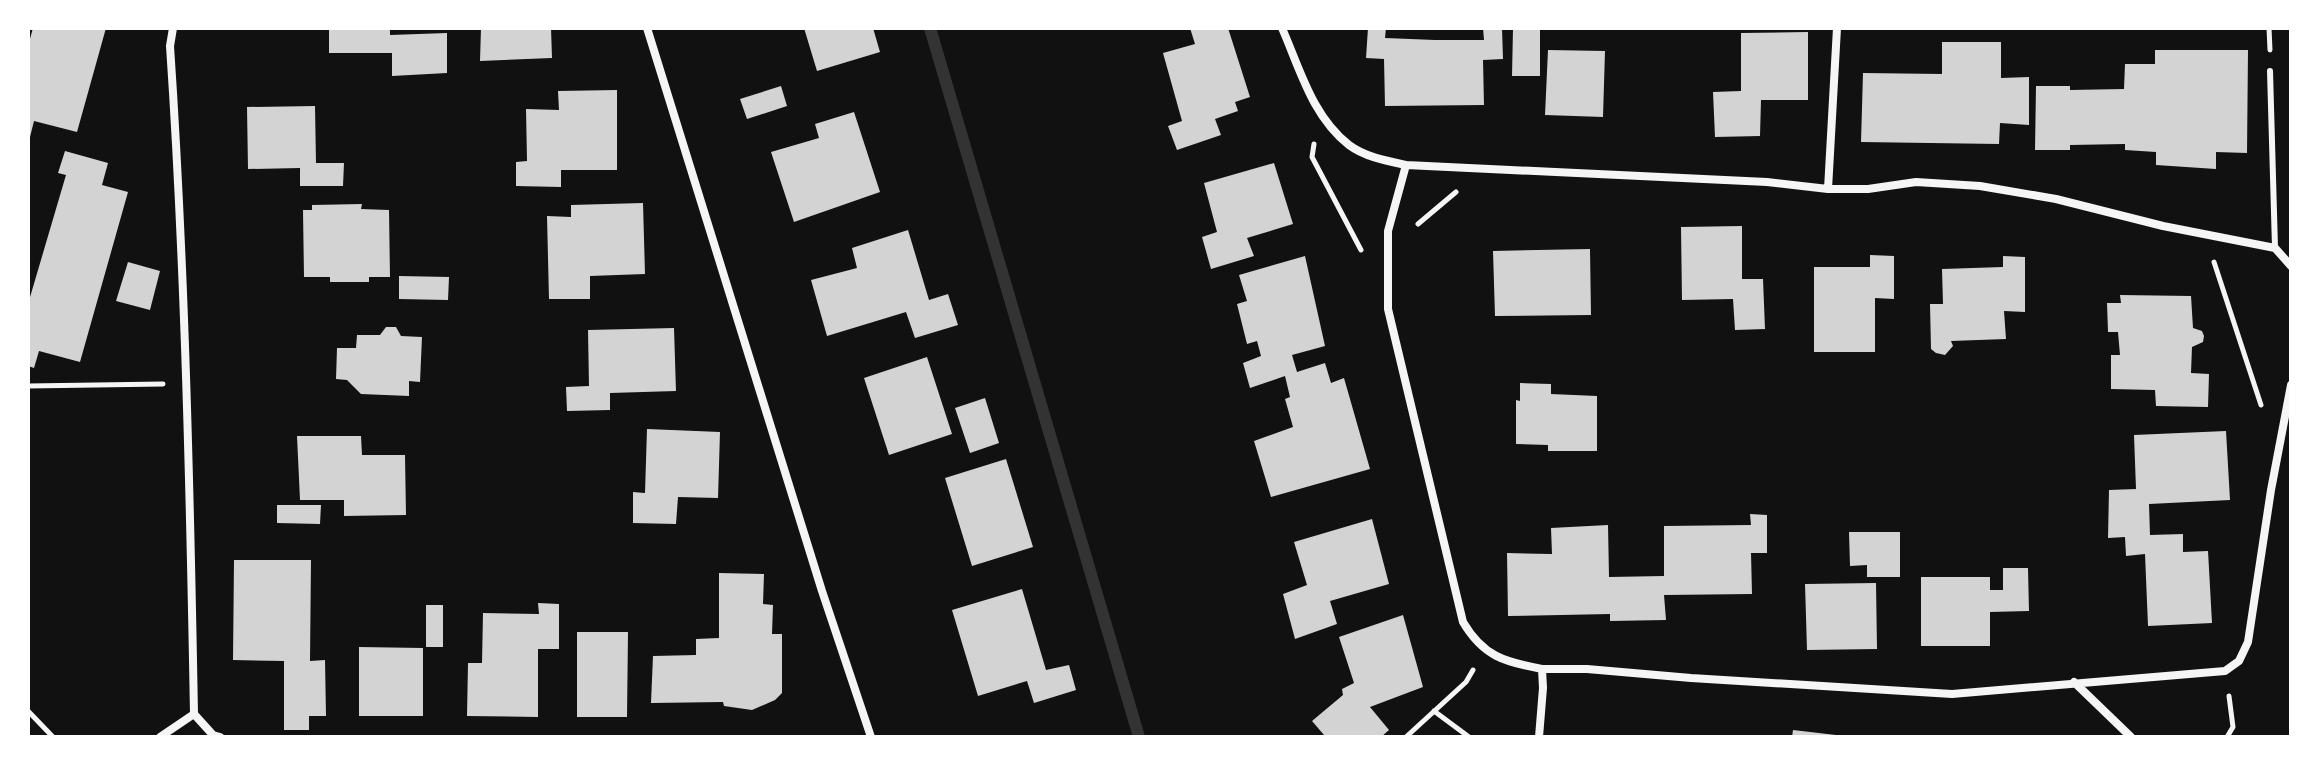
<svg xmlns="http://www.w3.org/2000/svg" width="2319" height="765" font-family="Roboto,sans-serif">
<style>
.lines{fill:none;stroke-linecap:round;stroke-linejoin:round}
.stream{stroke:#333;stroke-width:12}
.building{fill:#d3d3d3}
.path{stroke:#f5f5f5;stroke-width:5}
.service{stroke:#f5f5f5;stroke-width:6}
.minor{stroke:#f5f5f5;stroke-width:8}
</style>
<rect width="100%" height="100%" fill="#111"/>
<g class="lines">
<path class="stream" d="M930 28 1139 737"/>
</g>
<path class="building" d="M33 28H106L77 132 34 121 29 141 28 46Z
M329 28H390V35L447 33V73L392 76V53H329Z
M481 28H551L552 58 480 61Z
M804 28H873L880 52 817 71Z
M1190 28H1228L1250 97 1235 102 1238 111 1215 119 1221 135 1177 150 1168 126 1182 121 1163 53 1195 44Z
M1368 28H1386L1385 38 1435 40H1484L1483 28H1502L1503 59 1483 60 1484 105 1385 106 1384 59 1366 58Z
M1513 28H1540V76H1512Z
M1808 32V100H1761L1760 136 1715 137 1713 92 1741 91V33Z
M1942 42H2001V78L2029 77V125L2000 123 1999 144 1861 142 1863 73 1942 74Z
M1548 50 1605 51 1603 117 1545 115Z
M2155 50H2248L2247 153 2216 152V169L2156 165V152L2125 150V144L2070 145V150H2035L2036 86H2070V90L2124 89 2125 64H2155Z
M781 86 787 106 747 119 740 99Z
M617 90V170H561V187L516 186V162L527 161 526 109 559 110 558 91Z
M315 106 316 163H344L343 186H300V168L248 169 247 107Z
M854 112 880 192 794 222 771 152 819 138 815 124Z
M65 151 108 163 102 185 128 192 80 362 39 351 34 368 28 366V304L66 175 58 173Z
M1274 163 1293 224 1247 238 1254 256 1211 269 1202 237 1217 232 1204 183Z
M643 203 645 274 590 276V299H549L547 216 571 217V205Z
M362 204 361 209 389 210 390 277H369V282H330V277H304L303 210H312V205Z
M1742 226V279H1763L1765 329 1735 330 1733 299 1682 300 1681 227Z
M908 230 929 300 948 294 958 325 915 338 906 312 827 336 811 280 857 268 852 248Z
M1590 249 1591 315 1495 316 1493 251Z
M1870 255 1894 256V299L1875 298V352H1814V267H1870Z
M1305 256 1325 346 1292 355 1297 372 1325 363 1331 383 1344 378 1370 469 1271 497 1254 441 1293 427 1285 399 1290 397 1285 376 1250 388 1243 363 1261 356 1257 341 1247 344 1237 304 1247 301 1239 275Z
M2003 256 2025 257V312L2004 311 2006 339 1951 341 1953 346 1945 355 1936 353 1931 349 1930 304H1943L1942 269 2003 267Z
M128 262 160 271 150 310 116 301Z
M399 276 449 277 448 300 399 299Z
M2120 295 2191 296 2193 328 2202 331 2204 336 2203 342 2192 347 2191 373 2209 374 2208 407 2156 406 2155 390 2111 389V355H2120L2118 332H2108L2107 303H2121Z
M386 327H396L401 336 422 337 420 382 409 381V396L361 394 347 380 336 379 337 348H356L357 335H380Z
M674 328 676 391 610 393V410L567 411 566 387 589 386 588 330Z
M927 357 952 434 889 455 864 378Z
M1520 383 1551 384V394L1597 396V451H1548V445L1516 444V400L1520 401Z
M985 398 999 443 970 453 955 408Z
M647 429 720 432 718 498 678 497 676 524 633 523V492L645 493Z
M2226 431 2230 500 2149 504 2150 535 2183 534V552L2208 551 2212 623 2148 626 2145 554 2126 556 2125 537 2108 538 2109 490 2136 489 2134 435Z
M297 436H361L362 455H405L406 515 344 516V500H300Z
M1006 459 1033 547 972 566 945 478Z
M277 505H321L320 524 277 523Z
M1750 514 1767 515V553H1751L1752 594 1664 595 1666 620 1610 621V614L1508 616 1507 553 1552 554 1551 528 1608 525 1609 577 1664 576V526L1751 525Z
M1372 519 1389 584 1330 601 1337 624 1295 639 1283 594 1307 585 1294 542Z
M1849 532H1900V577H1867V565L1850 566Z
M234 560H311L310 661 325 660 326 716H309V730H284V661L233 660Z
M2003 568H2028L2029 611 1990 612V646H1921V577H1990V590H2003Z
M719 573 764 574 763 604 773 605 772 634H782V693L775 700 752 710 724 706 723 702 651 703 653 656 696 655V639L719 638Z
M1876 583 1877 649 1807 650 1805 584Z
M1022 589 1046 670 1069 665 1076 690 1034 703 1027 681 978 696 952 610Z
M538 603 559 604V649H538V717L467 716 468 663H482L483 613 539 614Z
M426 605H443V647H426Z
M1403 615 1423 687 1370 707 1389 730 1381 737H1322L1324 735 1312 721 1343 695 1342 689 1354 683 1339 637Z
M577 632H628L627 717H577Z
M359 647 423 648V716H359Z
M1793 730 1836 735V737H1792Z"/>
<g class="lines">
<path class="path" d="M2269 28 2270 50
M1314 144 1312 157 1361 250
M1418 224 1456 192
M2214 262 2261 405
M28 386 163 384
M28 711 53 737
M1434 711 1469 737
M1406 737 1466 682 1473 670
M2227 737 2233 727 2229 696"/>
<path class="service" d="M2270 71 2275 248"/>
<path class="minor" d="M647 28 822 591 871 737
M1282 28C1300 69 1312 116 1349 145 1365 157 1387 161 1406 165L1388 231V309L1463 622C1483 656 1504 662 1542 669L1543 688 1539 737
M1406 165 1767 182 1828 189H1868L1916 182 1980 186 2056 199 2163 226 2275 248 2291 266
M1828 189 1837 28
M1542 669H1587L1691 678 1952 694 2225 671 2239 661 2248 642 2271 490 2291 385
M2074 682 2131 737
M194 714 213 735 220 737
M160 737 194 714C190 491 185 268 170 46L173 28"/>
</g>
<rect width="2319" height="765" fill="none" stroke="#ffffff" stroke-width="60"/>
</svg>
